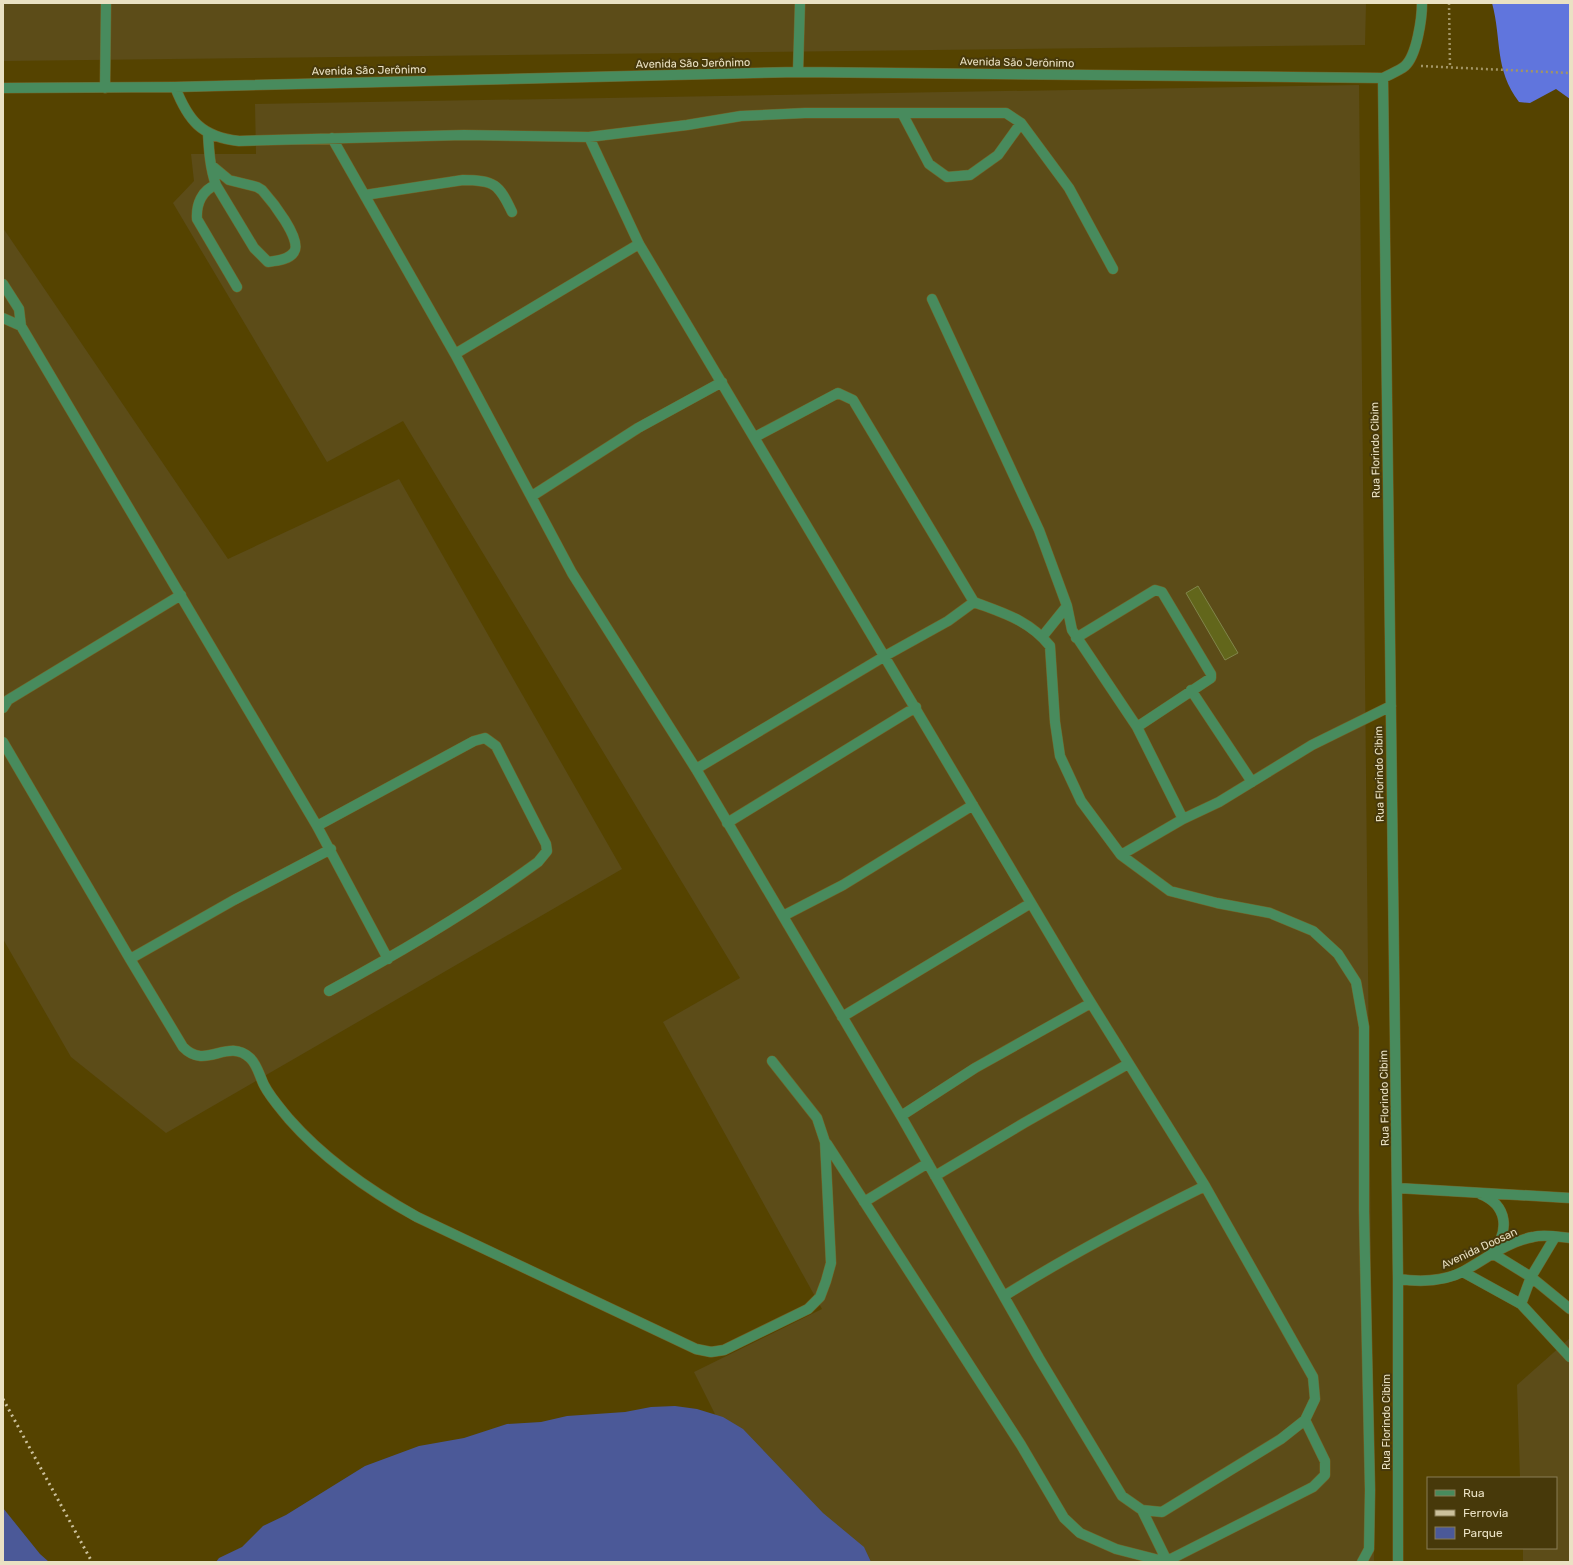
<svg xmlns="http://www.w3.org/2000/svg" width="1573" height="1565" font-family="Rubik,sans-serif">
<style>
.built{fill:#5c4c18}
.green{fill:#4b5998}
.forest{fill:#6075dd}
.building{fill:#62661b;stroke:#80854a}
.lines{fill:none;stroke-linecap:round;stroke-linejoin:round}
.minor-casing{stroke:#736327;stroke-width:11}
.path{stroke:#a29565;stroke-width:2.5;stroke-dasharray:2 3;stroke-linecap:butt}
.minor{stroke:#488b5d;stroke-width:10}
.rail{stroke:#ccc19c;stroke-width:3;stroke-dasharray:2 4;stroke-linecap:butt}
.labels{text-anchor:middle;stroke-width:4;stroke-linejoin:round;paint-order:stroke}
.street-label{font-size:11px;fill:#eae1c3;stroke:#47390a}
</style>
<rect width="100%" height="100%" fill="#554300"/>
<path class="built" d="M3 3H1366L1365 45 3 61Z
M1359 85 1374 1562H867L763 1510 694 1372 822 1309 663 1022 740 978 403 421 327 462 173 203 194 181 191 154H256L255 104Z
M3 228 228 559 399 479 622 869 166 1133 71 1057 3 939Z
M1570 1338V1562H1523V1548H1556V1478H1520L1517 1385Z"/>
<path class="green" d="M675 1406 697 1409 723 1417 743 1429 823 1513 864 1547 871 1562H216L219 1558 242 1547 263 1526 286 1515 365 1466 419 1446 464 1438 507 1424 541 1422 567 1416 625 1412 651 1407Z
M3 1508 40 1554 49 1562H3Z"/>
<path class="forest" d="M1492 3H1570V99L1556 89 1530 103 1519 102C1494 69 1502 40 1492 3Z"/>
<path class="building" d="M1198 586 1238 653 1225 660 1186 593Z"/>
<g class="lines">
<g class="minor-casing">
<path id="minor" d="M798 72 800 3
M1383 78 1398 1279V1562
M175 87C188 120 201 137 239 141L464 135 589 137 687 125 741 116 805 113H1006L1021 123 1069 188 1113 269
M3 88 175 87 798 72 1383 78C1390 74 1399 71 1405 66 1417 55 1422 18 1422 3
M105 88 106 3
M902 113 929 164 947 177 970 175 998 155 1021 123
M208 133C209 151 210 168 216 185L254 248 268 262C276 261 289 260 294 252 303 240 271 200 262 190L257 187 229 180 211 165
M332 138 455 354 572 573 696 769 901 1116 1039 1358 1122 1496 1142 1510 1162 1512 1281 1439 1305 1420 1315 1399 1313 1377 1205 1186 1081 987 639 244 589 137
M216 185C202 190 196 204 197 219L237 287
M365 195 463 180C494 180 499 184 512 212
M3 284 19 309 21 326 317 826 388 959
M932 299 1039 530 1067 606 1072 630 1137 727 1183 819
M3 318 21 326
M455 354 639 244
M532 496 638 428 722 382
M974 602C1003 613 1029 620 1050 646L1055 722 1060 756 1081 801 1121 855 1170 891 1217 903 1270 913 1313 931 1338 954 1356 982 1364 1027V1211L1370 1490 1369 1549 1362 1562
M1042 637 1067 606
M1076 638 1155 590 1162 592 1211 674V678L1137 727
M1191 690 1252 782
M3 708 8 700 181 595
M3 742 130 959 183 1047C206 1071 227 1037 250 1058 257 1064 260 1077 264 1085 270 1097 281 1109 289 1119 325 1160 370 1191 417 1217L696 1349 711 1352 724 1350 808 1309 820 1297 826 1281 831 1263 825 1142 817 1118 772 1061
M696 769 885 656 948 621 974 602 853 400 838 393 755 437
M727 823 916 707
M317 826 474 741 485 738 496 746 546 844 547 851 538 862C471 911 401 952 329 991
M1121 855 1183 819 1219 802 1312 745 1391 706
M783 916 843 885 973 805
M130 959 234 900 331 849
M842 1017 1031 903
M901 1116 975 1068 1091 1003
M827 1144 1021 1445 1064 1518 1080 1533 1116 1549 1167 1562
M935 1176 1024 1123 1128 1064
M1397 1188 1570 1198
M1480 1194C1508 1205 1510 1231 1492 1253L1531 1277 1570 1309
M864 1202 928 1163
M1555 1237 1531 1277 1521 1304 1570 1357
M1463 1272 1521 1304
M1398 1279C1420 1282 1444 1282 1464 1271 1487 1258 1507 1242 1533 1237 1544 1234 1559 1237 1570 1238
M1004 1296C1069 1255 1136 1220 1205 1186
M1142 1510 1167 1561 1313 1487 1325 1475V1461L1305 1420"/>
</g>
<path class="path" d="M1449 3 1450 67
M1421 66 1570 73"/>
<use href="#minor" class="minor"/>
<path class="rail" d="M3 1399 92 1562"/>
</g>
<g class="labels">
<g class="street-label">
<text transform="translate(1017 62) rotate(1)" y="4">Avenida São Jerônimo</text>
<text transform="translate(693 63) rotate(-1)" y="4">Avenida São Jerônimo</text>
<text transform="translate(369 70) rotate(-1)" y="4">Avenida São Jerônimo</text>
<text transform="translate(1375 450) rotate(-91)" y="4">Rua Florindo Cibim</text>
<text transform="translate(1379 774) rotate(-91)" y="4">Rua Florindo Cibim</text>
<text transform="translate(1384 1098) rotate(-91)" y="4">Rua Florindo Cibim</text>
<text transform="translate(1479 1248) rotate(-25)" y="4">Avenida Doosan</text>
<text transform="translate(1386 1422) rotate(-90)" y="4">Rua Florindo Cibim</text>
</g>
</g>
<rect width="1573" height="1565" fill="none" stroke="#eae1c3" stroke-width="8"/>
<rect x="1427" y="1477" width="130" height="72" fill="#47390a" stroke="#887c54"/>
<rect x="1435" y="1490" width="20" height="6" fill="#488b5d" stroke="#887c54"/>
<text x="1463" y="1497" font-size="12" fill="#eae1c3">Rua</text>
<rect x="1435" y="1510" width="20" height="6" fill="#ccc19c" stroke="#887c54"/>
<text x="1463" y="1517" font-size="12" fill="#eae1c3">Ferrovia</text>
<rect x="1435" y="1527" width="20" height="12" fill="#4b5998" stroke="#887c54"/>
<text x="1463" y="1537" font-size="12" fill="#eae1c3">Parque</text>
</svg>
